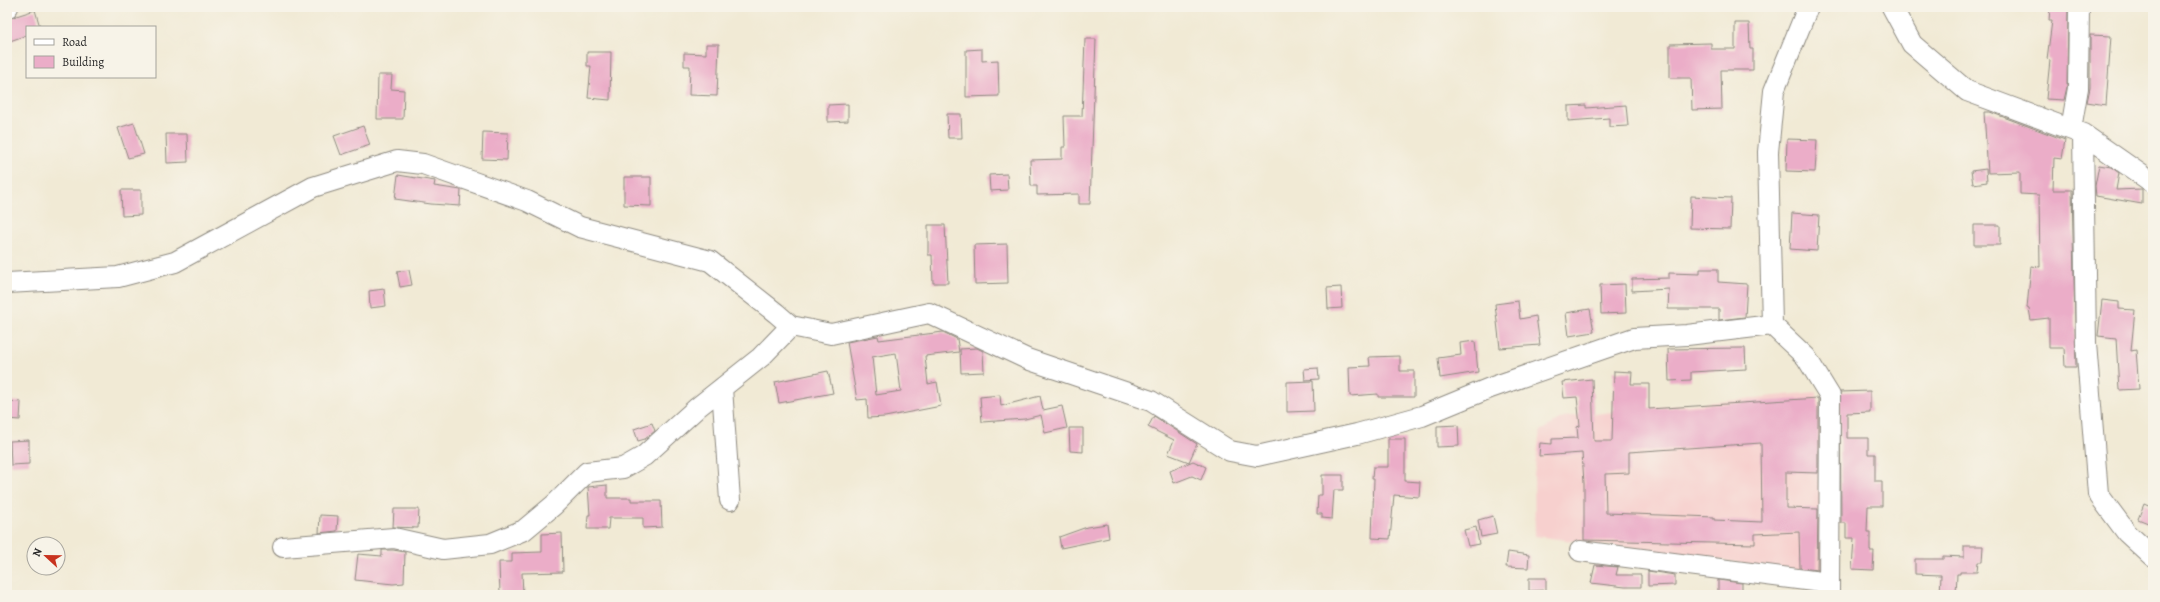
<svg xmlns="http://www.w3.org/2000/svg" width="2160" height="602" font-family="Alegreya,serif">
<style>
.built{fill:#f7d0ce}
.building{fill:#ebadc8;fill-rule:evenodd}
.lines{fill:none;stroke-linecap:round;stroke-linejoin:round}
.minor-casing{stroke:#8e8a80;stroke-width:22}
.minor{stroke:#fff;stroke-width:20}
</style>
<rect width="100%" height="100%" fill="#f7f3e8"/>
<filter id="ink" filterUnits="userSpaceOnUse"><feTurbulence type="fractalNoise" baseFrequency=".025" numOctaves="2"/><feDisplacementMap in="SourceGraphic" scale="8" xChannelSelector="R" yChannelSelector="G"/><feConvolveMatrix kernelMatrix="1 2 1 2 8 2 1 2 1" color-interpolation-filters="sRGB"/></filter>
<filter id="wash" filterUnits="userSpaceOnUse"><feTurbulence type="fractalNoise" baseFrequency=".012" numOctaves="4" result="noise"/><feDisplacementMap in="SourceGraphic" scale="16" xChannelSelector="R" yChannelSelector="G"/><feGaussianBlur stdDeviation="0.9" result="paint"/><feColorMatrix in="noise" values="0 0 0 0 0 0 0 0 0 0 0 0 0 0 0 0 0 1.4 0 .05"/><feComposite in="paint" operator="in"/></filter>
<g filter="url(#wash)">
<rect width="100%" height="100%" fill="#f1ead5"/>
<path class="built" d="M1816 392 1820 404 1825 574 1535 536 1534 475 1540 431 1564 417Z"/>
<g id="blocks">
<path class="building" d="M2050 7H2068L2067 87 2064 100 2046 99 2050 60 2047 59 2052 21H2049Z
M35 10 40 27H27V35L7 42V19Z
M1735 23H1749L1750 49H1753V70H1721L1722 109 1692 110 1691 78H1670V44L1711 43V49H1735Z
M2090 35 2111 36 2106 105 2087 102 2090 88Z
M1085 39H1096L1090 204H1079V194L1037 195V186H1031L1030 160 1062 159V147H1065L1064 116H1082Z
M706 44H719L717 96 689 95 690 66H684V53L706 54Z
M982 49V61L998 60 999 96 966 97V50Z
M587 52H611L610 100 588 98 591 66H587Z
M378 75H392L391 89 404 90 403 119H377Z
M848 104V121L828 122V105Z
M1586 105V108L1626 105 1628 126 1609 127V118L1568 121V106Z
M1984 112H1990L2065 140 2062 159 2054 158 2053 190H2072L2076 367H2065L2064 348H2049V318L2031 320 2029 309 2027 308 2031 266 2040 267 2039 195 2020 194V172L1988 173Z
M947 114H961L962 138H948Z
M134 123 144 154 128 158 118 128Z
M363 126 370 145 341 155 334 136Z
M483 132 508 133 507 160 482 159Z
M166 134H187L188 162 167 163Z
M1787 139 1817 140 1815 172 1786 171Z
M2099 165 2111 167 2119 173 2116 190 2142 189V204L2096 196 2095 186Z
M1986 169 1987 182 1973 184 1971 171Z
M1007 174 1008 190 990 191 989 175Z
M398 175 435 181 434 186 461 190 460 206 431 204 395 199Z
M624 177H651V206L624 205Z
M121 190H141V215L122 216Z
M1691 196 1731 198 1730 229 1690 228Z
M1792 213 1819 215 1817 251 1790 249Z
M928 225H945L948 283H933L932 255H928Z
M1974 225H2000V245H1974Z
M1007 244 1008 283 975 284 974 245Z
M1700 269H1718V282L1747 284 1745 317 1719 320V309H1668L1669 289 1632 291V279L1669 278V273L1700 274Z
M409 270 412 285 400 287 397 272Z
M1625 284 1626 313 1601 314 1600 285Z
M1341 287 1342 308 1328 309 1327 288Z
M384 289 386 306 370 308 369 291Z
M2102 300 2119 302V309L2135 310 2131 351 2136 350 2139 389 2119 390 2116 338 2098 336Z
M1518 301 1520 319 1536 316 1540 345 1500 348 1495 304Z
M1590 309 1594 332 1569 336 1566 313Z
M943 332 957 339 959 352 925 356 928 384 937 382 941 406 885 417 868 418 867 399 857 400 847 342 878 336 879 340ZM896 353 901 391 876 395 872 357Z
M1475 341 1478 372 1440 378 1438 358 1461 355 1460 343Z
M977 348 983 351 984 372 961 373 960 349Z
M1742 348H1745L1746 369 1691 372V380L1669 381 1668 349Z
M1400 356V371H1414V397H1378V394L1350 396 1349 367 1370 366 1369 357Z
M1318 368 1319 379 1305 380 1304 369Z
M828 371 833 393 779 403 775 382Z
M1614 371 1632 372 1631 384H1649V409L1818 398V473L1786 472V508L1818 509 1817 570 1800 568 1799 532 1755 534V544L1584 540V483L1582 453 1539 456 1540 443 1552 444V439L1578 438 1577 427 1580 426 1577 397 1564 398 1562 382 1592 379 1594 441H1612ZM1761 443 1762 522 1714 520V517L1606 513 1605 474 1629 473V452Z
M1313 381 1314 411 1287 412V382Z
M1870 391V412L1847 413V438H1868V454H1875V481H1882V506H1868L1867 532H1870V551H1874L1873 570 1852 569 1854 538H1846V523H1841L1840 392Z
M1000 395 1001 406 1040 396 1043 410 1062 406 1067 428 1045 433 1041 415 1025 419 982 422 980 397Z
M7 401 21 402 20 420 7 419Z
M1154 416 1197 444 1189 462 1168 454 1174 440 1148 427Z
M652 423 655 431 645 439 638 441 634 429Z
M1458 425 1459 446 1437 447V426Z
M1069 428H1083V452L1070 451Z
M1388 439H1405V481L1420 482 1419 497 1394 495 1390 539 1372 538 1374 479H1372L1373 467H1388Z
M29 440V464L11 465 10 441Z
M1193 461 1206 467 1201 480 1192 476 1174 483 1170 471Z
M1322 475H1343V490H1334L1332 519 1322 518V514H1317L1318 495H1322Z
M607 485V498H631V501H661L662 527 643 528V518H609L608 529H587L588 515H590L588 487Z
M2144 504 2153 508V525L2138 519Z
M394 509H419L418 528 393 527Z
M320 515 338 516 337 531 319 533Z
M1493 516 1497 534 1481 537 1478 520Z
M1107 524 1109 538 1061 548 1059 537 1087 527Z
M1476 527 1479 544 1468 546 1464 530Z
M562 533 563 572 522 573 523 594 500 595 499 562H512V553L542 552V534Z
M1964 546H1983L1982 562H1978L1977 572H1960V574H1957L1956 595H1940L1941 575 1915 574V559H1943V556L1964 557Z
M382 550H393L405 552 404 583 393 584 355 580 358 554 382 556Z
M1508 552 1529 555 1528 568 1506 567Z
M1595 565 1618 567 1616 575H1641V587H1625L1591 583Z
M1648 571 1675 575V585L1648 586Z
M1529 578H1546V590L1529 591Z
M1718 580 1742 583V595H1718Z"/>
</g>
</g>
<g filter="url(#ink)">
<use href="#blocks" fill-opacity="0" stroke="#8e8a80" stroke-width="1"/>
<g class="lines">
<g class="minor-casing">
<path id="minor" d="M1808 7 1774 91 1768 152 1772 325 1806 357 1830 396 1829 595
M1892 7 1912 44 1967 91 2083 134 2153 183
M7 8 8 7
M2071 129 2078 88 2079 7
M2083 134 2086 343 2098 494 2127 533 2153 557
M7 283 118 277 175 262 313 187 397 161 423 164 527 201 580 227 710 261 776 313 791 326 831 334 929 313 1027 359 1151 401 1230 451 1257 456 1357 434 1422 416 1490 388 1634 338 1687 335 1772 325
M722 388 730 500
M283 547 394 538 443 549 490 544 524 530 554 505 587 472 623 468 644 456 698 407 761 357 791 326
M1580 551 1829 583"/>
</g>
<use href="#minor" class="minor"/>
</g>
</g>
<rect width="2160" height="602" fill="none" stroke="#f7f3e8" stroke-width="24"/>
<rect x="26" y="26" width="130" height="52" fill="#f7f3e8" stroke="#a5a39c"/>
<rect x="34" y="39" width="20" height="6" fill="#ffffff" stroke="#a5a39c"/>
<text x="62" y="46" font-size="12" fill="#2b2b2b">Road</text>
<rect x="34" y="56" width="20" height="12" fill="#ebadc8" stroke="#a5a39c"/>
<text x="62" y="66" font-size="12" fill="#2b2b2b">Building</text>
<g transform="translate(46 556) rotate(292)"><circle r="19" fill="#f7f3e8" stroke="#a5a39c"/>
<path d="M0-3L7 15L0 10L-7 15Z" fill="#c8321e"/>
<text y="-6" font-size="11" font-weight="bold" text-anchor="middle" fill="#2b2b2b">N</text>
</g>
</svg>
